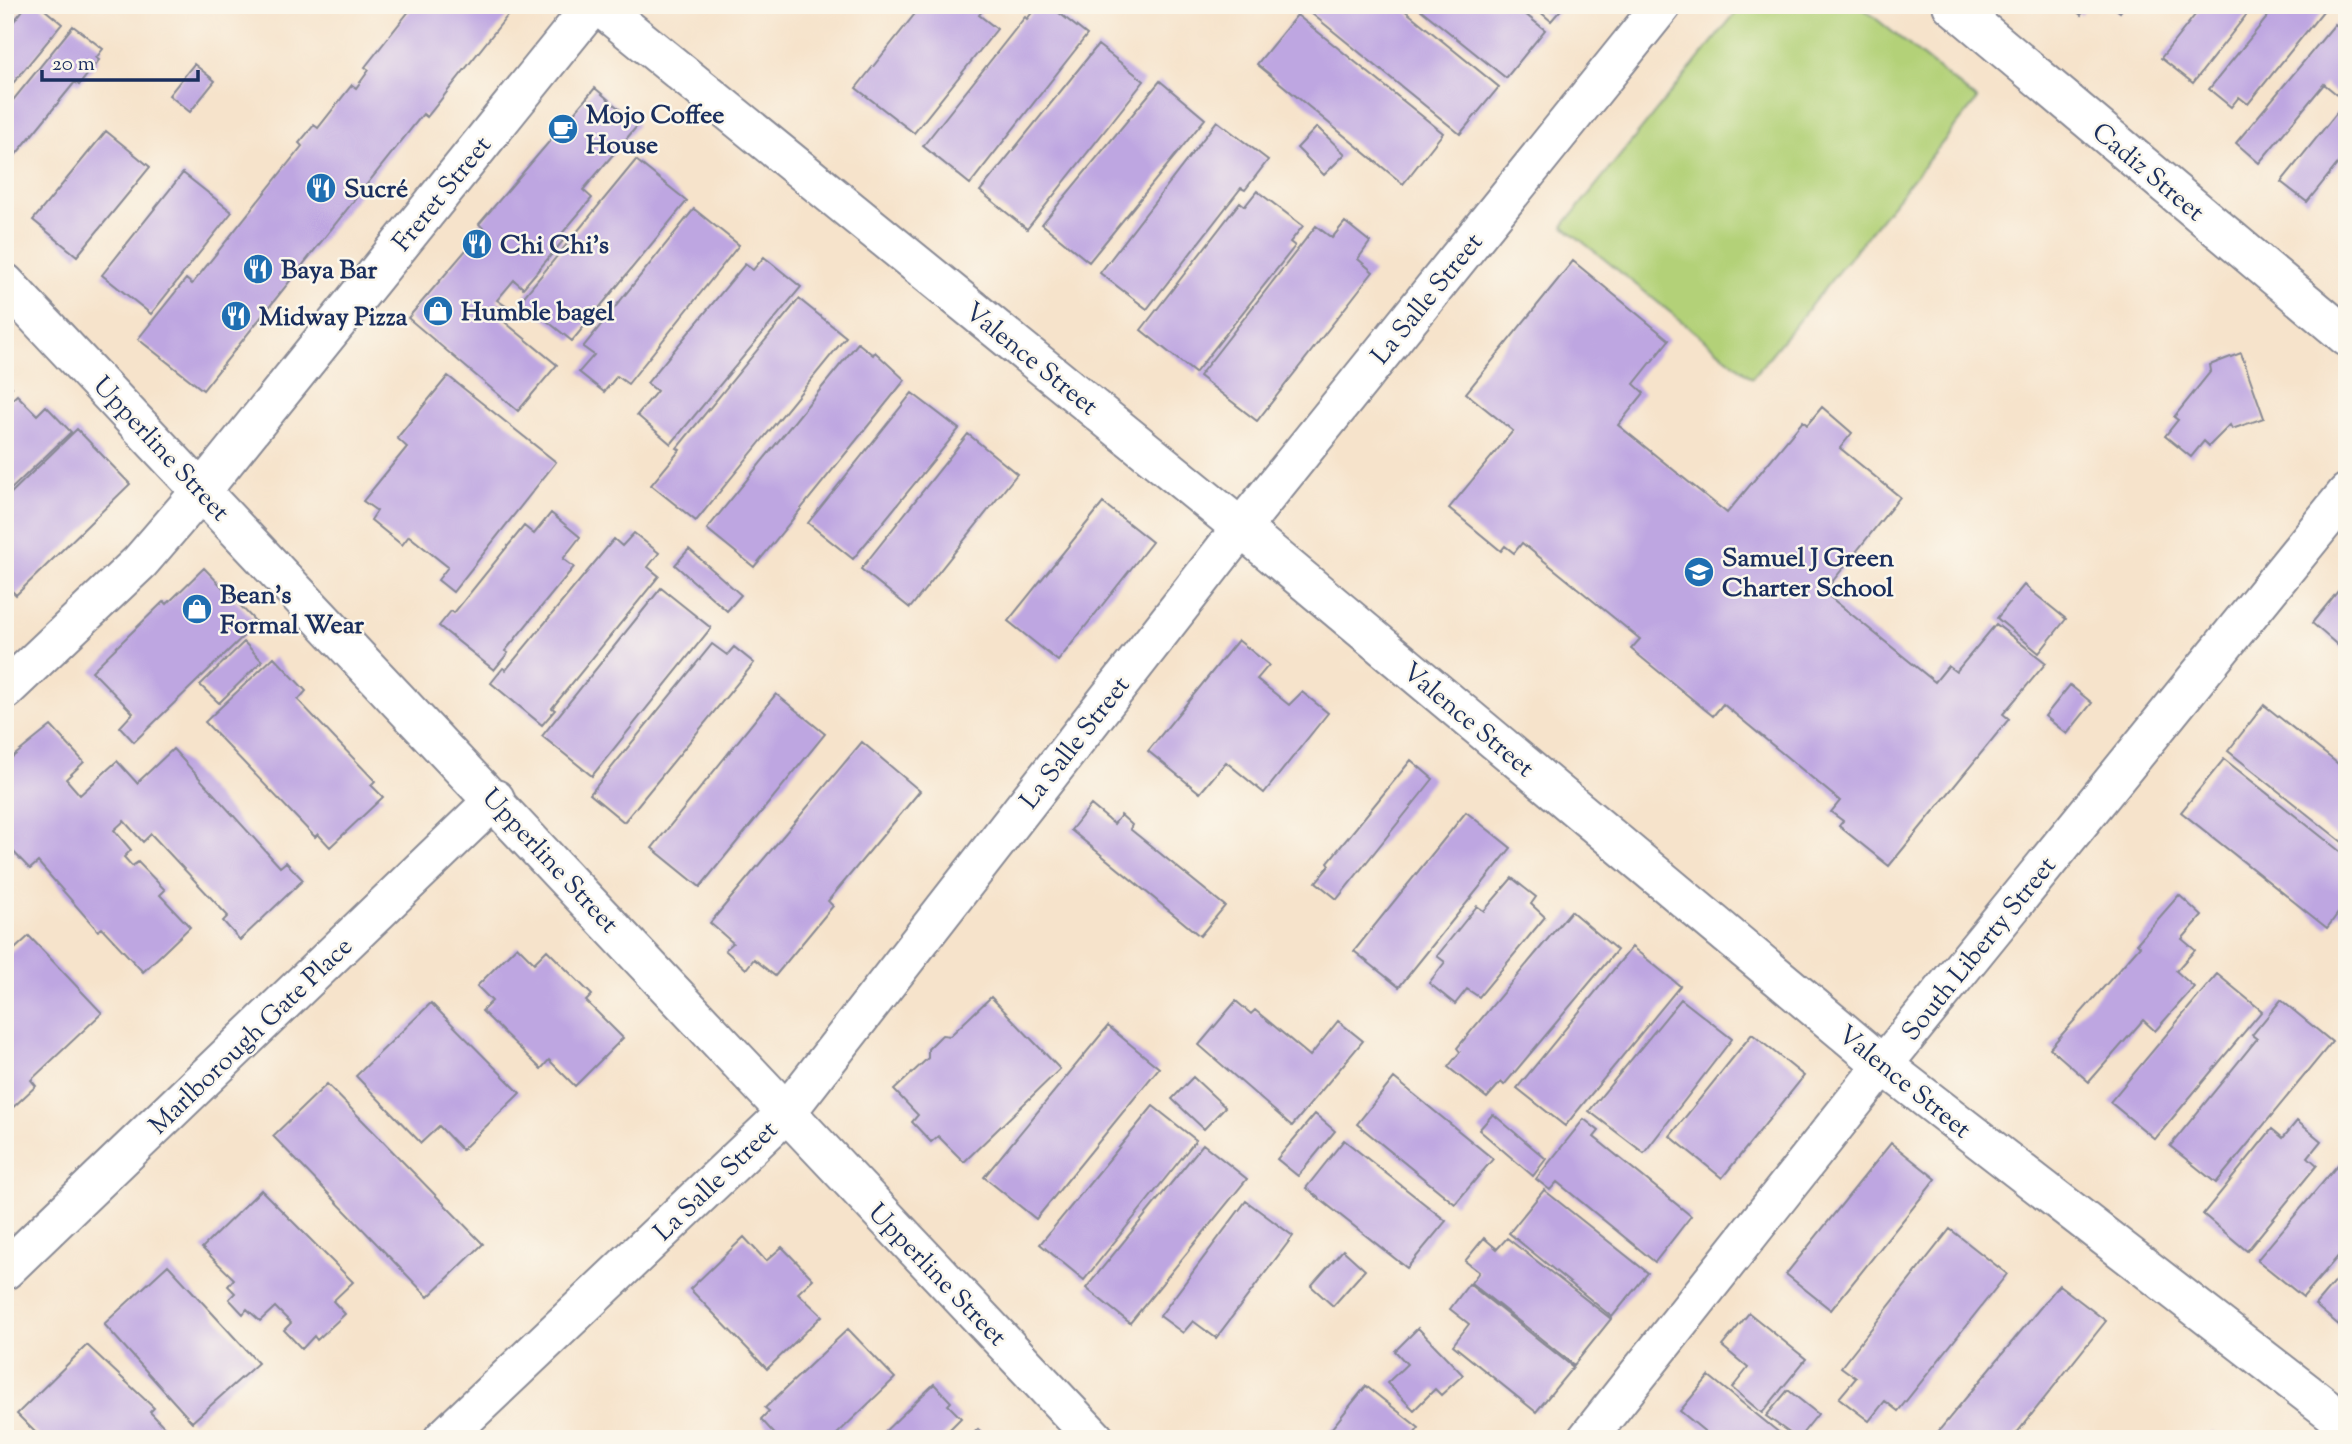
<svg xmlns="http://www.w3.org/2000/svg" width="2352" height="1444" font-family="'Sorts Mill Goudy',serif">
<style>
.green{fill:#b3d178;stroke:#67806b;stroke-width:2}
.building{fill:#bea6e1}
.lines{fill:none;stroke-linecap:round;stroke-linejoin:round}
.minor-casing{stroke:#888994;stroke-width:42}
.minor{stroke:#fff;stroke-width:38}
.labels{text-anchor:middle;stroke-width:5;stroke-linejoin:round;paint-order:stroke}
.poi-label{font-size:26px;font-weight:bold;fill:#1b2f5e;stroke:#fbf7ec;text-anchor:start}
.street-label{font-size:26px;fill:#1b2f5e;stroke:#fbf7ec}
</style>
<rect width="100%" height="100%" fill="#fbf7ec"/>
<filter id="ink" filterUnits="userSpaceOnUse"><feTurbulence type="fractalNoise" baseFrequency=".0143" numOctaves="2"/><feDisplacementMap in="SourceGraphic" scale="14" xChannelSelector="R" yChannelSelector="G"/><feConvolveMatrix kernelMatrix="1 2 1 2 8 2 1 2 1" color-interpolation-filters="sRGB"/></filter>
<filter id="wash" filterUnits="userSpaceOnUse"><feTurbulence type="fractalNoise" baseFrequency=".00686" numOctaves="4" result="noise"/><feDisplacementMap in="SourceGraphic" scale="28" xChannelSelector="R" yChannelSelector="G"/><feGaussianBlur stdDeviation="1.57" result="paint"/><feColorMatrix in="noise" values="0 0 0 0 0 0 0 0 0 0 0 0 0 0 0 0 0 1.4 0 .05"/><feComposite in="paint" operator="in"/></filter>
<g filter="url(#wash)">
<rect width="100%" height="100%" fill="#f6e3cb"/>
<path class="green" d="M1742 5H1859L1977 100 1752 378 1563 226Z"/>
<g id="blocks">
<path class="building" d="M5 5 15 9 5 20Z
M27 5H39L62 24 5 93V32Z
M414 5H495L508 15 427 117 423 114 203 390 138 339 186 279 192 284 302 146 299 143 314 125 318 128 352 85 356 88 369 70 365 67Z
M922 5H987L979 15 997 29 914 133 856 88Z
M1038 5H1049L1087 35 970 184 923 146 1025 17 1027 19Z
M1301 5H1398L1499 87 1460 134Z
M1415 5H1514L1545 30 1506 78Z
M1532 5H1565L1551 21Z
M2069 5H2088L2081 15Z
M2111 5H2125L2120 12Z
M2203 5H2254L2193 83 2161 58Z
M2277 5H2328L2248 104 2239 97 2231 107 2209 89Z
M1297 15 1443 133 1403 184 1257 64Z
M2335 24 2347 34V90L2340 97 2324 84 2259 163 2236 143Z
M73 26 103 49 96 58 99 60 79 85 75 82 5 168V110Z
M1098 45 1144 81 1027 229 980 191Z
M194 64 215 81 190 112 169 95Z
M1160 81 1205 119 1089 262 1042 224Z
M595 88 638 125 583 190 592 198 559 237 563 241 523 288 514 280 497 300 510 309 501 319 557 365 518 411 408 318 484 229 479 224Z
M2347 100V152L2307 202 2281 182Z
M1217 121 1268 160 1245 190 1241 188 1147 309 1100 273Z
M1317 127 1345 154 1324 175 1297 148Z
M106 131 150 167 77 256 33 220Z
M636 160 687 201 572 341 521 300Z
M183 173 232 212 151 314 102 275Z
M1257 191 1303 226 1290 242 1295 246 1195 373 1141 330 1240 202 1245 206Z
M694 209 739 245 628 384 617 376 604 392 579 372 594 355 583 347Z
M1345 222 1370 242 1358 259 1373 272 1257 421 1199 376 1316 226 1332 238Z
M764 257 801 287 671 444 637 415 657 391 647 383 745 264 753 270Z
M1573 261 1669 340 1634 384 1644 393 1618 425 1727 513 1803 421 1807 425 1822 407 1852 433 1840 448 1900 497 1824 592 1935 682 1948 666 1956 672 1996 624 2046 663 2003 714 2009 719 1889 866 1839 826 1843 821 1831 812 1840 801 1723 704 1713 716 1631 649 1640 639 1522 543 1514 553 1505 546 1501 551 1449 508 1513 431 1466 393Z
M799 299 846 337 696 521 651 485 680 450 677 448Z
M858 343 873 355 875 352 905 380 754 567 707 529Z
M2241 353 2264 418 2232 429 2230 425 2209 446 2204 441 2191 457 2165 436 2178 420 2174 417 2211 371 2210 365Z
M448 376 556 462 453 592 438 580 448 567 409 536 402 545 371 520 377 511 363 501 407 447 397 438Z
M5 380 12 387 5 394Z
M912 393 959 429 853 559 808 523Z
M17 395 37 415 46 406 71 432 5 495V406Z
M77 429 130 484 16 595 12 591 5 598V499Z
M968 434 1017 474 910 608 861 569Z
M1103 503 1152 542 1058 661 1008 621Z
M551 513 580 537 563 559 574 567 505 651 508 653 494 670 439 626 451 611 454 613 524 526 534 534Z
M634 533 659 553 648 567 659 576 552 708 555 710 542 725 491 683 503 668 506 670 614 539 622 546Z
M689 549 741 595 727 611 675 565Z
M204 568 257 623 134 742 120 727 133 713 92 671 164 601 167 604Z
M2347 580V643L2342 649 2312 623Z
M2024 585 2066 619 2039 653 1997 618Z
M661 588 711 628 592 776 542 736Z
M1238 640 1269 665 1257 679 1289 705 1302 692 1328 713 1264 793 1226 762 1200 793 1148 751Z
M244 642 262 661 219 703 200 685Z
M712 644 727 655 734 647 754 663 624 822 590 794Z
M274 657 306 691 298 700 375 781 371 785 383 797 330 847 318 834 315 837 205 722Z
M2070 685 2092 703 2067 734 2045 716Z
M776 694 825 734 700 887 652 848Z
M2264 705 2347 771V846L2228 751Z
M51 726 84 762 66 779 80 795 117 761 137 783 173 749 280 867 286 862 303 880 240 940 223 921 228 916 151 834 143 842 124 821 114 830 131 850 124 857 132 866 138 862 165 890 160 895 190 927 143 972 102 928 98 931 38 862 30 869 5 843V763Z
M862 742 920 791 828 901 833 906 775 976 754 959 746 969 725 950 733 943 710 923Z
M2224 759 2347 857V918L2339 912 2327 928 2181 812Z
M1411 760 1433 779 1337 899 1316 882 1330 865 1328 862Z
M1091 805 1114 824 1121 815 1132 825 1130 829 1225 906 1200 936 1071 830Z
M1466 812 1511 848 1399 987 1354 951Z
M1512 878 1536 897 1531 904 1545 917 1479 997 1467 989 1455 1004 1429 983 1445 962 1437 956 1477 906 1484 911Z
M2179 895 2202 916 2182 939 2195 950 2176 971 2194 987 2155 1031 2143 1020 2089 1082 2050 1048 2140 946 2137 943Z
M1571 911 1617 950 1504 1085 1501 1082 1487 1098 1448 1067 1460 1052 1457 1048Z
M29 936 102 1013 31 1080 36 1086 9 1111 5 1107V958Z
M517 946 534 963 547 950 592 995 586 1001 623 1038 575 1086 549 1060 541 1069 482 1011 492 1001 477 986Z
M1632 947 1680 986 1565 1126 1517 1088Z
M2217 974 2262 1011 2155 1139 2110 1102Z
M991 997 1060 1069 964 1162 938 1136 931 1142 912 1122 918 1115 894 1090 928 1058V1049L942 1035 950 1036Z
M1681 999 1732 1039 1644 1153 1589 1111Z
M2281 1000 2332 1042 2216 1183 2170 1146 2257 1039 2252 1035Z
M1236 1001 1251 1014 1255 1010 1310 1056 1338 1021 1363 1041 1292 1126 1199 1045Z
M431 1003 520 1093 462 1150 439 1126 421 1143 356 1076Z
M1108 1026 1159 1068 1036 1219 984 1177Z
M1752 1034 1804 1076 1722 1178 1670 1136Z
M1193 1077 1225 1107 1204 1129 1172 1099Z
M1394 1078 1493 1159 1455 1204 1357 1124Z
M327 1084 483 1244 428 1297 273 1136Z
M1153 1106 1196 1140 1084 1280 1040 1244Z
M1315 1114 1335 1131 1298 1176 1277 1159Z
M1493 1114 1546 1159 1533 1176 1479 1130Z
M1584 1119 1599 1131 1594 1137 1691 1216 1655 1262 1557 1182 1550 1190 1536 1179Z
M2297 1121 2321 1141 2308 1157 2317 1165 2247 1251 2203 1214 2272 1129 2283 1138Z
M1344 1140 1446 1221 1407 1268 1306 1188Z
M1891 1143 1936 1179 1831 1310 1786 1274Z
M1203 1144 1247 1179 1130 1323 1086 1288Z
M2347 1154V1246L2303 1297 2257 1260Z
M261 1190 353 1282 333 1301 345 1314 317 1340 314 1336 302 1349 284 1330 291 1323 275 1307 260 1321 247 1309 243 1314 229 1299 235 1293 228 1286 234 1279 202 1248Z
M1544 1190 1648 1273 1612 1317 1509 1233Z
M1246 1201 1293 1236 1216 1338 1193 1321 1183 1333 1160 1316Z
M1950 1229 2007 1274 1898 1411 1885 1401 1869 1421 1839 1398 1856 1378 1841 1367Z
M744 1237 766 1261 782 1247 813 1279 798 1293 822 1316 767 1369 690 1289Z
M1484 1238 1497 1249 1507 1238 1611 1319 1574 1365 1471 1283 1479 1272 1465 1261Z
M1343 1250 1365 1270 1333 1306 1311 1286Z
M168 1265 258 1363 192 1422 104 1324Z
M2347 1267V1332L2315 1305Z
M1469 1284 1573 1367 1536 1412 1453 1345 1469 1324 1450 1309Z
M2059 1285 2106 1321 2012 1439H1932Z
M1749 1313 1806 1359 1762 1413 1732 1388 1748 1368 1722 1346Z
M1418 1328 1463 1375 1441 1395 1435 1389 1414 1410 1387 1383 1407 1364 1395 1351Z
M848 1329 895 1378 832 1439H779L761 1419 769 1411 765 1408Z
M87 1345 154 1408 150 1412 176 1439H42L17 1414Z
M1709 1376 1787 1439H1714L1680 1411Z
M934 1384 951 1402 948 1405 961 1418 940 1439H877Z
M1366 1386 1419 1428 1410 1439H1323Z
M1788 1390 1818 1414 1798 1439 1766 1416Z
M978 1429 988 1439H968Z
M2213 1431 2222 1439H2207Z"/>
</g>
</g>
<g filter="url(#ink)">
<use href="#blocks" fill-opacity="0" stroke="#888994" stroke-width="2"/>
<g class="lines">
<g class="minor-casing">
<path id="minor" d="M598 5 1241 528 1883 1065 2347 1424
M1952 5 2347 337
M5 283C370 667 729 1056 1095 1439
M5 690 140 562 202 490 593 5
M5 1270 495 799
M443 1439 785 1114 1241 528 1662 5
M1587 1439 1883 1065 2347 493"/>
</g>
<use href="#minor" class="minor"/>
</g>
</g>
<defs>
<g id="cafe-disc" transform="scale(1.575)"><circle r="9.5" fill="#1f6fb2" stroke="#fbf7ec"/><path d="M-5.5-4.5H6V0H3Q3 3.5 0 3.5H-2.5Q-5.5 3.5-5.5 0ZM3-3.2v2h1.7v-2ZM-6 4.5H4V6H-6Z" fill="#fff"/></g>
<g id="restaurant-disc" transform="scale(1.575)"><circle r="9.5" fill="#1f6fb2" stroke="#fbf7ec"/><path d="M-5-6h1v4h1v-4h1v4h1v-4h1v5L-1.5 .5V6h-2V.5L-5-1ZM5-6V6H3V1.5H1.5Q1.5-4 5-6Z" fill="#fff"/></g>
<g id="shop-disc" transform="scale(1.575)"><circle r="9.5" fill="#1f6fb2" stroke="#fbf7ec"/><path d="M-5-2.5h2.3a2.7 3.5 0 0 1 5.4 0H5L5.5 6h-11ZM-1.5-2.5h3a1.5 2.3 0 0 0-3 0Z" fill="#fff"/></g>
<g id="school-disc" transform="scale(1.575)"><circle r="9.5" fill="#1f6fb2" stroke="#fbf7ec"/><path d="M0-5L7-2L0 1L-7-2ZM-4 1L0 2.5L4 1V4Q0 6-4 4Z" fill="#fff"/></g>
</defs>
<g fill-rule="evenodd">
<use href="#cafe-disc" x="563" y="129"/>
<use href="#restaurant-disc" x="321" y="188"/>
<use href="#restaurant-disc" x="477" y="244"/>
<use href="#restaurant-disc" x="258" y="269"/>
<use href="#shop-disc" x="438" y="311"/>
<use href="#restaurant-disc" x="236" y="316"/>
<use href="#school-disc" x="1699" y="572"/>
<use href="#shop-disc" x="197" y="609"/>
</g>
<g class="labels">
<g class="poi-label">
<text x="586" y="123">Mojo Coffee<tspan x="586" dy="30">House</tspan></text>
<text x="344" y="197">Sucré</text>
<text x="500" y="253">Chi Chi's</text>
<text x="281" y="278">Baya Bar</text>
<text x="461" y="320">Humble bagel</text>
<text x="259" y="325">Midway Pizza</text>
<text x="1722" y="566">Samuel J Green<tspan x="1722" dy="30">Charter School</tspan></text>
<text x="220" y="603">Bean's<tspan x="220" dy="30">Formal Wear</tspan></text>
</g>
<g class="street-label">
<text transform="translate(2149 171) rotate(40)" y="9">Cadiz Street</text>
<text transform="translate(441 193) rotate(-51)" y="9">Freret Street</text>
<text transform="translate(1426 298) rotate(-51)" y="9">La Salle Street</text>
<text transform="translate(1032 358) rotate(39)" y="9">Valence Street</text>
<text transform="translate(162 448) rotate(47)" y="9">Upperline Street</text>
<text transform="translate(1469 719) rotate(40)" y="9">Valence Street</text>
<text transform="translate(1074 742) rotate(-52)" y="9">La Salle Street</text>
<text transform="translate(551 860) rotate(47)" y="9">Upperline Street</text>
<text transform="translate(1978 948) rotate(-51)" y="9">South Liberty Street</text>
<text transform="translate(250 1035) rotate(-44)" y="9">Marlborough Gate Place</text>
<text transform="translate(1905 1081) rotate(39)" y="9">Valence Street</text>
<text transform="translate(715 1180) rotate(-44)" y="9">La Salle Street</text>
<text transform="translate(938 1274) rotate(46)" y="9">Upperline Street</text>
</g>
</g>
<rect width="2352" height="1444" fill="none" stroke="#fbf7ec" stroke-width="28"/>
<path d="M42 70v10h156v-10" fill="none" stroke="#1b2f5e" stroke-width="3.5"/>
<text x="52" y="70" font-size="21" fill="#1b2f5e" stroke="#fbf7ec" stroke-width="5" paint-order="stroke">20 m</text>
</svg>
